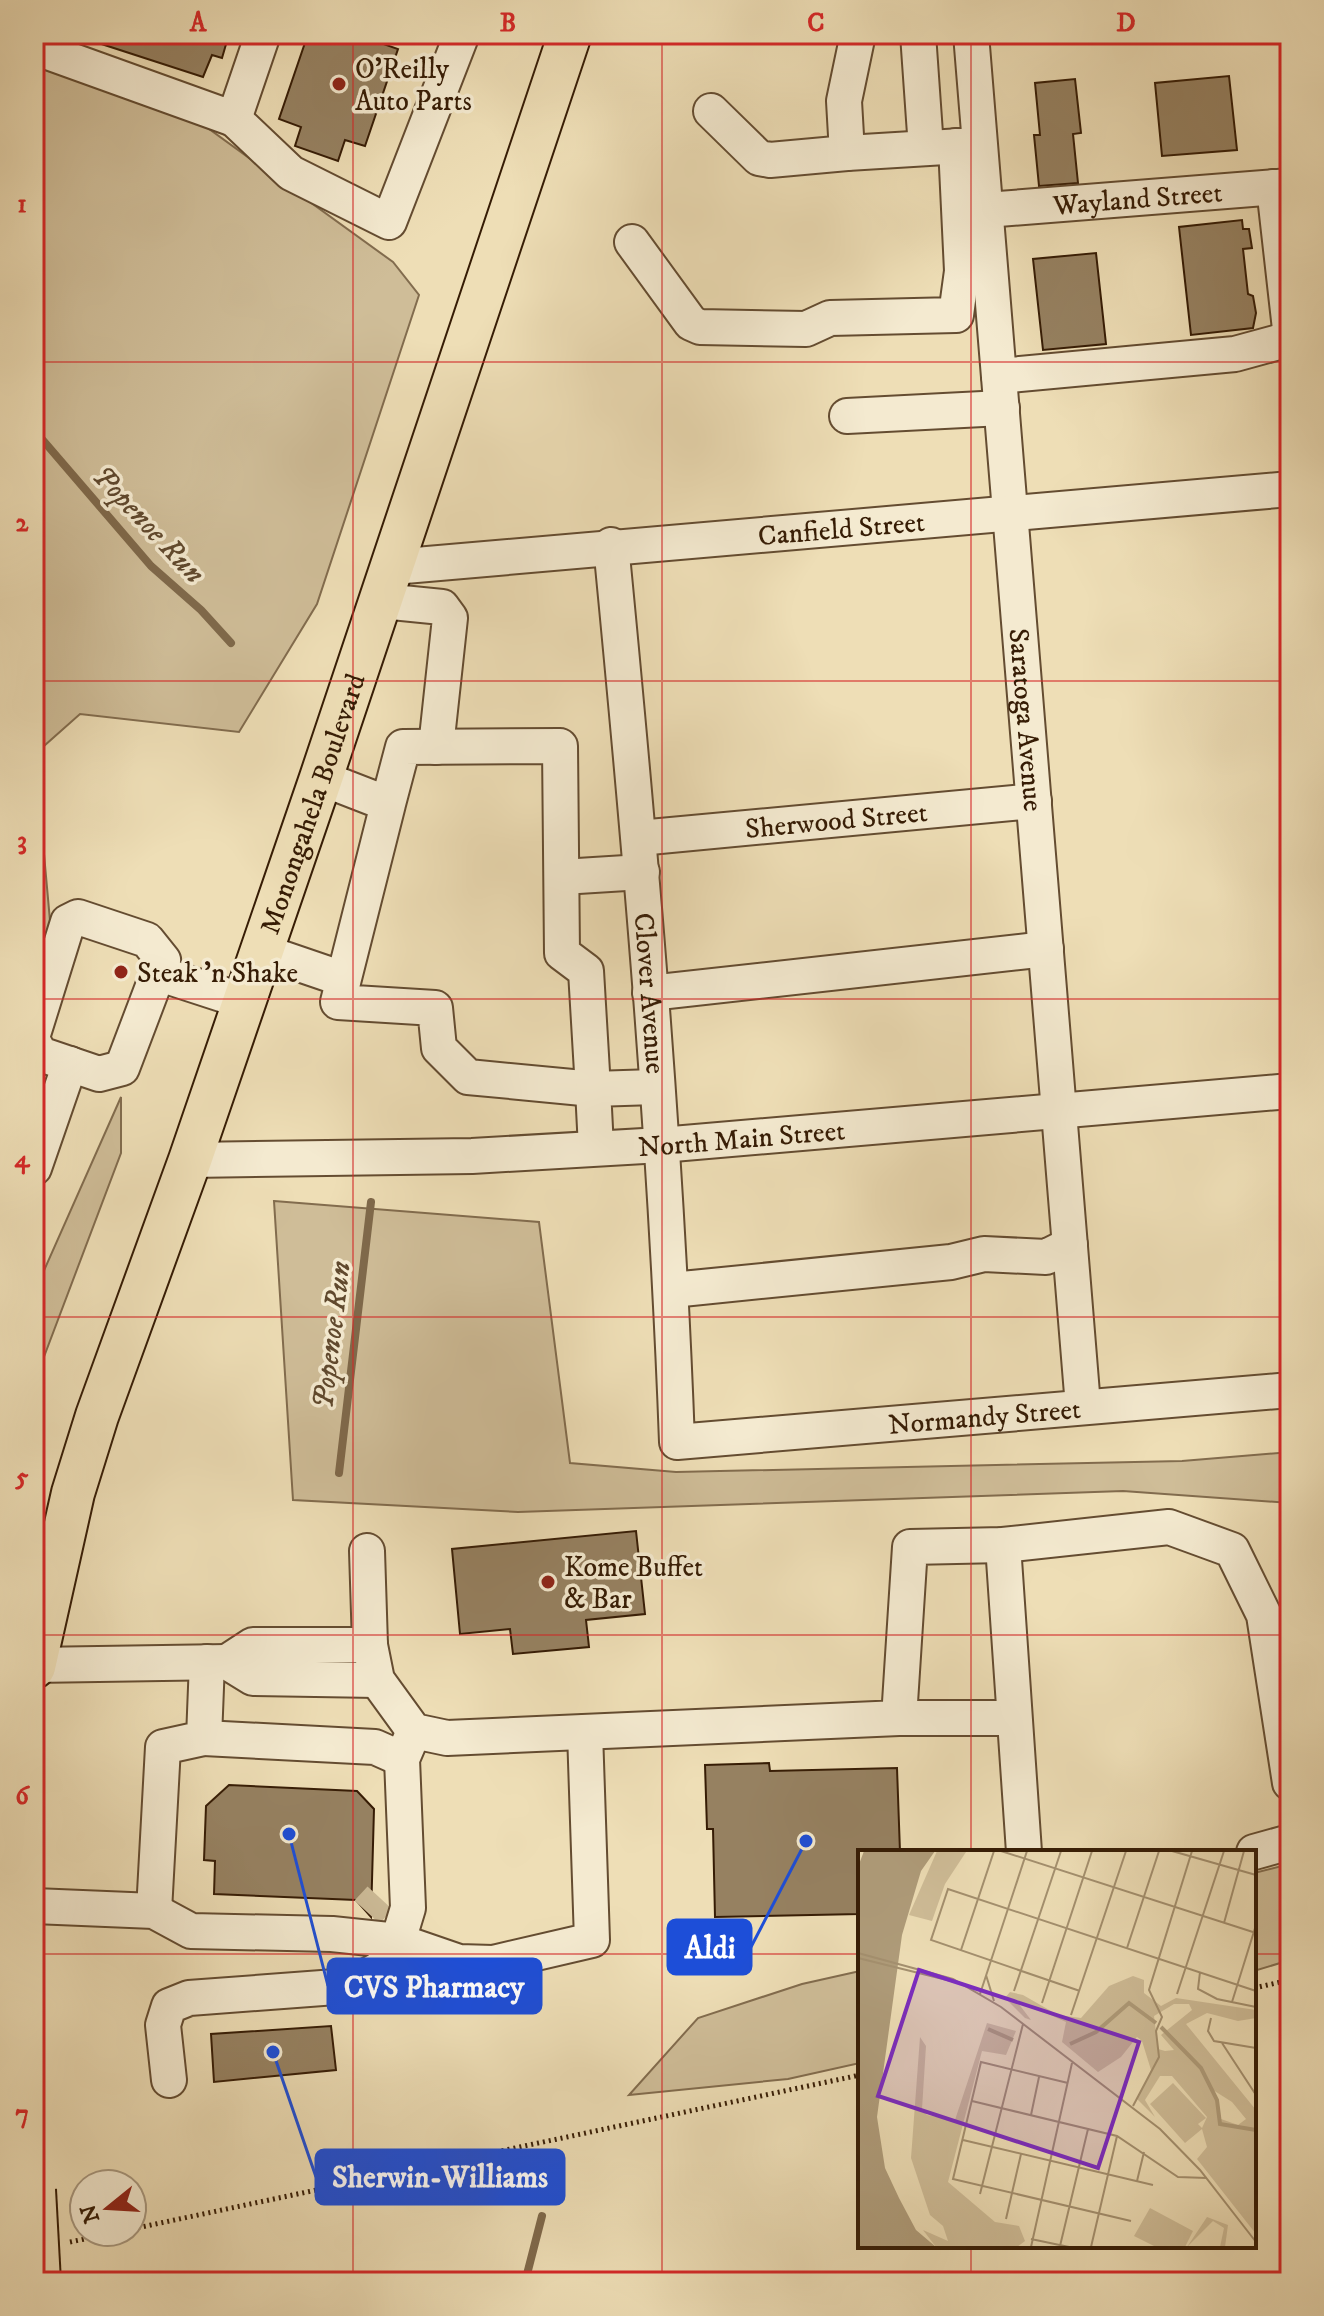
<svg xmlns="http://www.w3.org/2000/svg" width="1324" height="2316" font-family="'IM FELL DW Pica',serif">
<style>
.green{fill:#cfbd98;stroke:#826c4e;stroke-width:2}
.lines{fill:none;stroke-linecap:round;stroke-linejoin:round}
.stream{stroke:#7f694b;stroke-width:8}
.building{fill:#968161;stroke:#361c05;stroke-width:2}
.minor-tunnel{stroke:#c9b793;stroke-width:34;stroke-dasharray:34 17;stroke-linecap:butt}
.minor-casing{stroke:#644c31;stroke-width:38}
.major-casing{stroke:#361c05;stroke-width:46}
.path{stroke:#361c05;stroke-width:5;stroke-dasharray:2 4;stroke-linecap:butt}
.minor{stroke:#f4ead0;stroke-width:34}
.major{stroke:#eedeb6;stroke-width:42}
.major-bridge-casing{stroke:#361c05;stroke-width:46;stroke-linecap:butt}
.major-bridge{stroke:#eedeb6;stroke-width:42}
.grid{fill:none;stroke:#d62828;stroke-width:2;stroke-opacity:0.55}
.poi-dot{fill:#8f2418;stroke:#f4ead0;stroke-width:3}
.labels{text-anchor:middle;stroke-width:7;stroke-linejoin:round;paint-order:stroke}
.poi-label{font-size:28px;fill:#361c05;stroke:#f4ead0;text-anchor:start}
.street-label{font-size:28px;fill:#361c05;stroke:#f4ead0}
.water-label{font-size:30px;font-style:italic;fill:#60492e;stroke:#f4ead0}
.inset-river{fill:none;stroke:#af9c7a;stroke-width:4}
.inset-road{fill:none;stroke:#a4906f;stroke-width:2}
.view{fill:#7b2cbf;fill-opacity:0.15;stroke:#7b2cbf;stroke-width:4}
.inset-edge{fill:none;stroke:#361c05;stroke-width:4}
.leader{fill:none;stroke:#1d4ed8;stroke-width:3}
.callout-dot{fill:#1d4ed8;stroke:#f4ead0;stroke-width:3}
.callout{fill:#1d4ed8;stroke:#1d4ed8;stroke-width:3}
.callout-label{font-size:30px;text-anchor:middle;font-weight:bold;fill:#fff}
.neatline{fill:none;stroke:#d62828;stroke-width:3}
.grid-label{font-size:26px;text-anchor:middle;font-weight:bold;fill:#d62828}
</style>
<rect width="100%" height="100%" fill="#eedeb6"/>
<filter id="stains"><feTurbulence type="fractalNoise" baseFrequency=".0025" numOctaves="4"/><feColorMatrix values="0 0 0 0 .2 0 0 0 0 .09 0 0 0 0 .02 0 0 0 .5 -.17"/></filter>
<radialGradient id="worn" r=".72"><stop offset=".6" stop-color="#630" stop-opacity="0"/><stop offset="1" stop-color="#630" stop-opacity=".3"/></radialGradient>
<path class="green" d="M34 62 198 121 393 262 419 295 317 604 239 732 80 714 35 754 52 943 34 1031Z
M121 1097V1153L42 1362 34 1371V1280L42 1275Z
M274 1201 539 1222 570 1463 676 1472 1182 1461 1290 1452V1503L1123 1491 518 1512 293 1500Z
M1290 1864V1960L1254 1971V1873Z
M860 1971V2063L788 2079 629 2095 698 2018 802 1984Z"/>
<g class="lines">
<path class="stream" d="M34 436 41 438 151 566 201 610 231 643
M339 1473 371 1202
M525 2282 542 2216"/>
</g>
<path class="building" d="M84 34H229L222 58 212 55 203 77 83 38Z
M308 34H355L398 49 365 146 345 140 338 161 295 146 301 127 279 119Z
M1229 76 1237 150 1162 156 1155 83Z
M1075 79 1081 133 1073 134 1078 183 1039 186 1034 135H1040L1035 83Z
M1242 220 1243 229H1249L1252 248 1243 249 1248 294 1253 296 1256 313 1253 328 1191 335 1179 227Z
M1096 253 1106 344 1043 350 1033 259Z
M636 1531 645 1614 586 1620 589 1647 513 1654 510 1629 460 1634 452 1549Z
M769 1763 770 1771 897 1768 900 1852H860V1914L715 1917 713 1829H707L705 1765Z
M229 1785 357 1791 374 1809 371 1917 356 1900 214 1894 215 1861 204 1860 206 1806Z
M331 2026 336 2070 214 2082 211 2034Z"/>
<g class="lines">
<path class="minor-tunnel" d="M367 1912 380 1898"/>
<g class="minor-casing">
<g id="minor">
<path d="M918 34 926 148"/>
<path id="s1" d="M971 34 1083 1406"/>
<path d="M34 47 234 119 263 34"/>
<path d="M711 111 759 158 770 160 847 153 844 101 858 34"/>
<path d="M234 119 291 173 389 222 462 34"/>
<path d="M847 153 978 145"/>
<path d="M1274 187 1290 329"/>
<path id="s2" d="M986 210 1290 186"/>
<path d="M632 242 691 323 700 327 806 329 830 318 956 315 962 271 956 146"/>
<path d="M999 376 1235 354 1290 339"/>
<path d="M847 416 1002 408"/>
<path id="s3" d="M611 545C640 843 666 1142 677 1442L1290 1390"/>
<path id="s4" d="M393 567 1290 489"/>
<path d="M382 601 442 607 450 618 436 747"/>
<path d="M321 778 388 804 403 747 560 746 562 953 586 971 593 1089 468 1077 439 1048 435 1008 338 1002 388 804"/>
<path id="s5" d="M639 838 1034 801"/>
<path d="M562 877 642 872"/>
<path d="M261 951 343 979"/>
<path d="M160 974 243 1001"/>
<path d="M650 993 1046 949"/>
<path d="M34 1031 68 922 78 917 147 940 163 960 122 1068 99 1074 40 1054 34 1043"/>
<path d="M596 1148 593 1089 655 1087"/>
<path id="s6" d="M190 1160 472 1156 661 1145 1290 1091"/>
<path d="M34 1168 70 1064"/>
<path d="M672 1290 951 1262 984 1254 1046 1257 1070 1245"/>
<path d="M1003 1545 1024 1852"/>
<path d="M367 1551 370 1645 377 1680 414 1731 447 1738 899 1718 910 1547 1003 1545 1169 1527 1232 1550 1264 1615 1290 1783"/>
<path d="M227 1662 253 1645H370"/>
<path d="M34 1665 227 1662 253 1678 377 1680"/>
<path d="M899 1718H1014"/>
<path d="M204 1738 375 1747 402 1759"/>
<path d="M1254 1852 1290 1842"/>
<path d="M34 1906 154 1911 191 1931 332 1934 398 1941 459 1962 493 1963 592 1940 585 1732"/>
<path d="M154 1911 163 1747 204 1738 207 1662"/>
<path d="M169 2080 163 2025 169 2006 189 1998 349 1986 381 1968 398 1941 408 1908 402 1759 414 1731"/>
</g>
</g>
<g class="major-casing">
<g id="major">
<path id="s7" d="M34 1667 73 1493 97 1416 190 1160 321 778 570 34"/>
</g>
</g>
<path class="path" d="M1254 1988 1290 1980
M132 2229 860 2075
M70 2242 119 2232"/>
<use href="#minor" class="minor"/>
<use href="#major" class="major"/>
<g class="major-bridge-casing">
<path id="major-bridge" d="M34 2190 39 2282"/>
</g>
<use href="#major-bridge" class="major-bridge"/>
</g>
<path class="grid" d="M353 34V2282M662 34V2282M971 34V1852M34 362H1290M34 681H1290M34 999H1290M34 1317H1290M34 1635H1290M34 1954H860M1254 1954H1290M971 2246V2282"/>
<g class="poi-dot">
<circle cx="339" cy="84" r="8"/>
<circle cx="121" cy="972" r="8"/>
<circle cx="548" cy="1582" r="8"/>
</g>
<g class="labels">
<g class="poi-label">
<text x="355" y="78">O'Reilly<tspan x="355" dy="32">Auto Parts</tspan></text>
<text x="137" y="982">Steak 'n Shake</text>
<text x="564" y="1576">Kome Buffet<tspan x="564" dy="32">&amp; Bar</tspan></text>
</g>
<g class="street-label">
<text dy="10" stroke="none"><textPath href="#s2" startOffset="152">Wayland Street</textPath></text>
<text dy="10" stroke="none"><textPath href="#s4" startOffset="450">Canfield Street</textPath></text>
<text dy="10" stroke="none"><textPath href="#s1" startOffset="688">Saratoga Avenue</textPath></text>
<text dy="10" stroke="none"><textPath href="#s7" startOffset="908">Monongahela Boulevard</textPath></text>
<text dy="10" stroke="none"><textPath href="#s5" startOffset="198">Sherwood Street</textPath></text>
<text dy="10" stroke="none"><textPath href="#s3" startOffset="450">Clover Avenue</textPath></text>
<text dy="10" stroke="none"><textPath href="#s6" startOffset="552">North Main Street</textPath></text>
<text dy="10" stroke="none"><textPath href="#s3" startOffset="1208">Normandy Street</textPath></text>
</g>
<g class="water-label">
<text transform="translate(149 524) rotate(47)" y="10">Popenoe Run</text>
<text transform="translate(331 1335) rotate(-83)" y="10">Popenoe Run</text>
</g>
</g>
<g transform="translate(858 1850)">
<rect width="398" height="398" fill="#eedeb6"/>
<path d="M79 1 108 2 87 34 74 71 51 65ZM275 126 286 130V143L303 156 318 148 398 160V168L380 171 349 163 328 174 398 260V384L339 309 349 297 344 279 327 293 292 254 315 233 348 268 340 274 344 278 349 267 314 226H302L287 250 297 267 279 249 293 220 284 191 279 187 263 207 240 222 204 192 208 172 157 149 173 170 167 168 147 148 152 142 165 145 200 165 223 168 251 136ZM316 154H331L334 160 303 185 316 200 307 201 300 199 296 166ZM355 240 374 252 388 269 380 275 363 269ZM129 173 158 181 148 205 124 201 90 332 137 372 161 376 167 391 159 397H78L65 380 90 391 85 376 72 365 53 308 62 187 68 196 64 259 69 265 97 270ZM292 358 335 381 327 397H298L276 386ZM349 367 370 375 367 397H362L366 378 355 371 329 397Z" fill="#cfbd98" fill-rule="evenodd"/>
<path d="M6 1H77L63 21 44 85 19 267 27 318 41 348 58 380 78 397 0 396V17Z" fill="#af9c7a"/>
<path class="inset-river" d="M303 177 343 218 359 250 362 274 398 280M130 179 155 190M212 194 238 182 271 153 298 173M398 325V353"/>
<path class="inset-road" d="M143 1 398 83M314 1 398 25M366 73 386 1M269 98 301 1M103 100 136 1M0 103 95 129 143 157 302 279 342 320 398 392M0 108 97 132M342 122 340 139 359 149 398 157M128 125 136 151M156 141 203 1M222 141 73 90 90 39 398 141M122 144 169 1M319 144 366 1M374 152 398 75M184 153 234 1M213 165 268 1M353 168 350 181 356 191 398 198M364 193 398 245M210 233 123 212 95 329 273 371M114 251 259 286 320 327 349 328M275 256 301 207 298 181 304 167 291 140 334 1M173 265 181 227M105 290 295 335M279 331 286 302M122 344 165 174M148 369 163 304M173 389 211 397M202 396 230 279M173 397 214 213M233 397 259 286"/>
<path class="view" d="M61 120 281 192 240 318 20 246Z"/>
<rect width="398" height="398" class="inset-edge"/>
</g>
<path class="leader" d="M806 1841L751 1947M289 1834L328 1986M273 2052L316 2177"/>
<g class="callout-dot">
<circle cx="806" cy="1841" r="8"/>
<circle cx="289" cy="1834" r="8"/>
<circle cx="273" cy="2052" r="8"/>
</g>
<g class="callout">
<rect x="668" y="1920" width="83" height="54" rx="8"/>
<rect x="328" y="1959" width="213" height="54" rx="8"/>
<rect x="316" y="2150" width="248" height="54" rx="8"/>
</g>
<g class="callout-label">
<text x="710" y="1958">Aldi</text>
<text x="434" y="1997">CVS Pharmacy</text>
<text x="440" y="2187">Sherwin-Williams</text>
</g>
<rect width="1324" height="2316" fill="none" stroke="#eedeb6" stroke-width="88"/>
<g transform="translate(108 2208) rotate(252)"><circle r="38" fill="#f4ead0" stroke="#a8987f" stroke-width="2"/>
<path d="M0-6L14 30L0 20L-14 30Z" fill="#8f2418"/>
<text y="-12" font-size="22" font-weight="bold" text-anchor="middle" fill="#361c05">N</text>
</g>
<rect x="44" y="44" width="1236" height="2228" class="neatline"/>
<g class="grid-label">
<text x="198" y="31">A</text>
<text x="508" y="31">B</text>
<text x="816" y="31">C</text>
<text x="1126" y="31">D</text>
<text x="22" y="212">1</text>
<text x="22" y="531">2</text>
<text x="22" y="849">3</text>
<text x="22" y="1167">4</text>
<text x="22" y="1485">5</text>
<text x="22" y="1804">6</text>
<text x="22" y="2122">7</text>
</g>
<rect width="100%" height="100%" filter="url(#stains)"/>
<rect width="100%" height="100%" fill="url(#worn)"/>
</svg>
